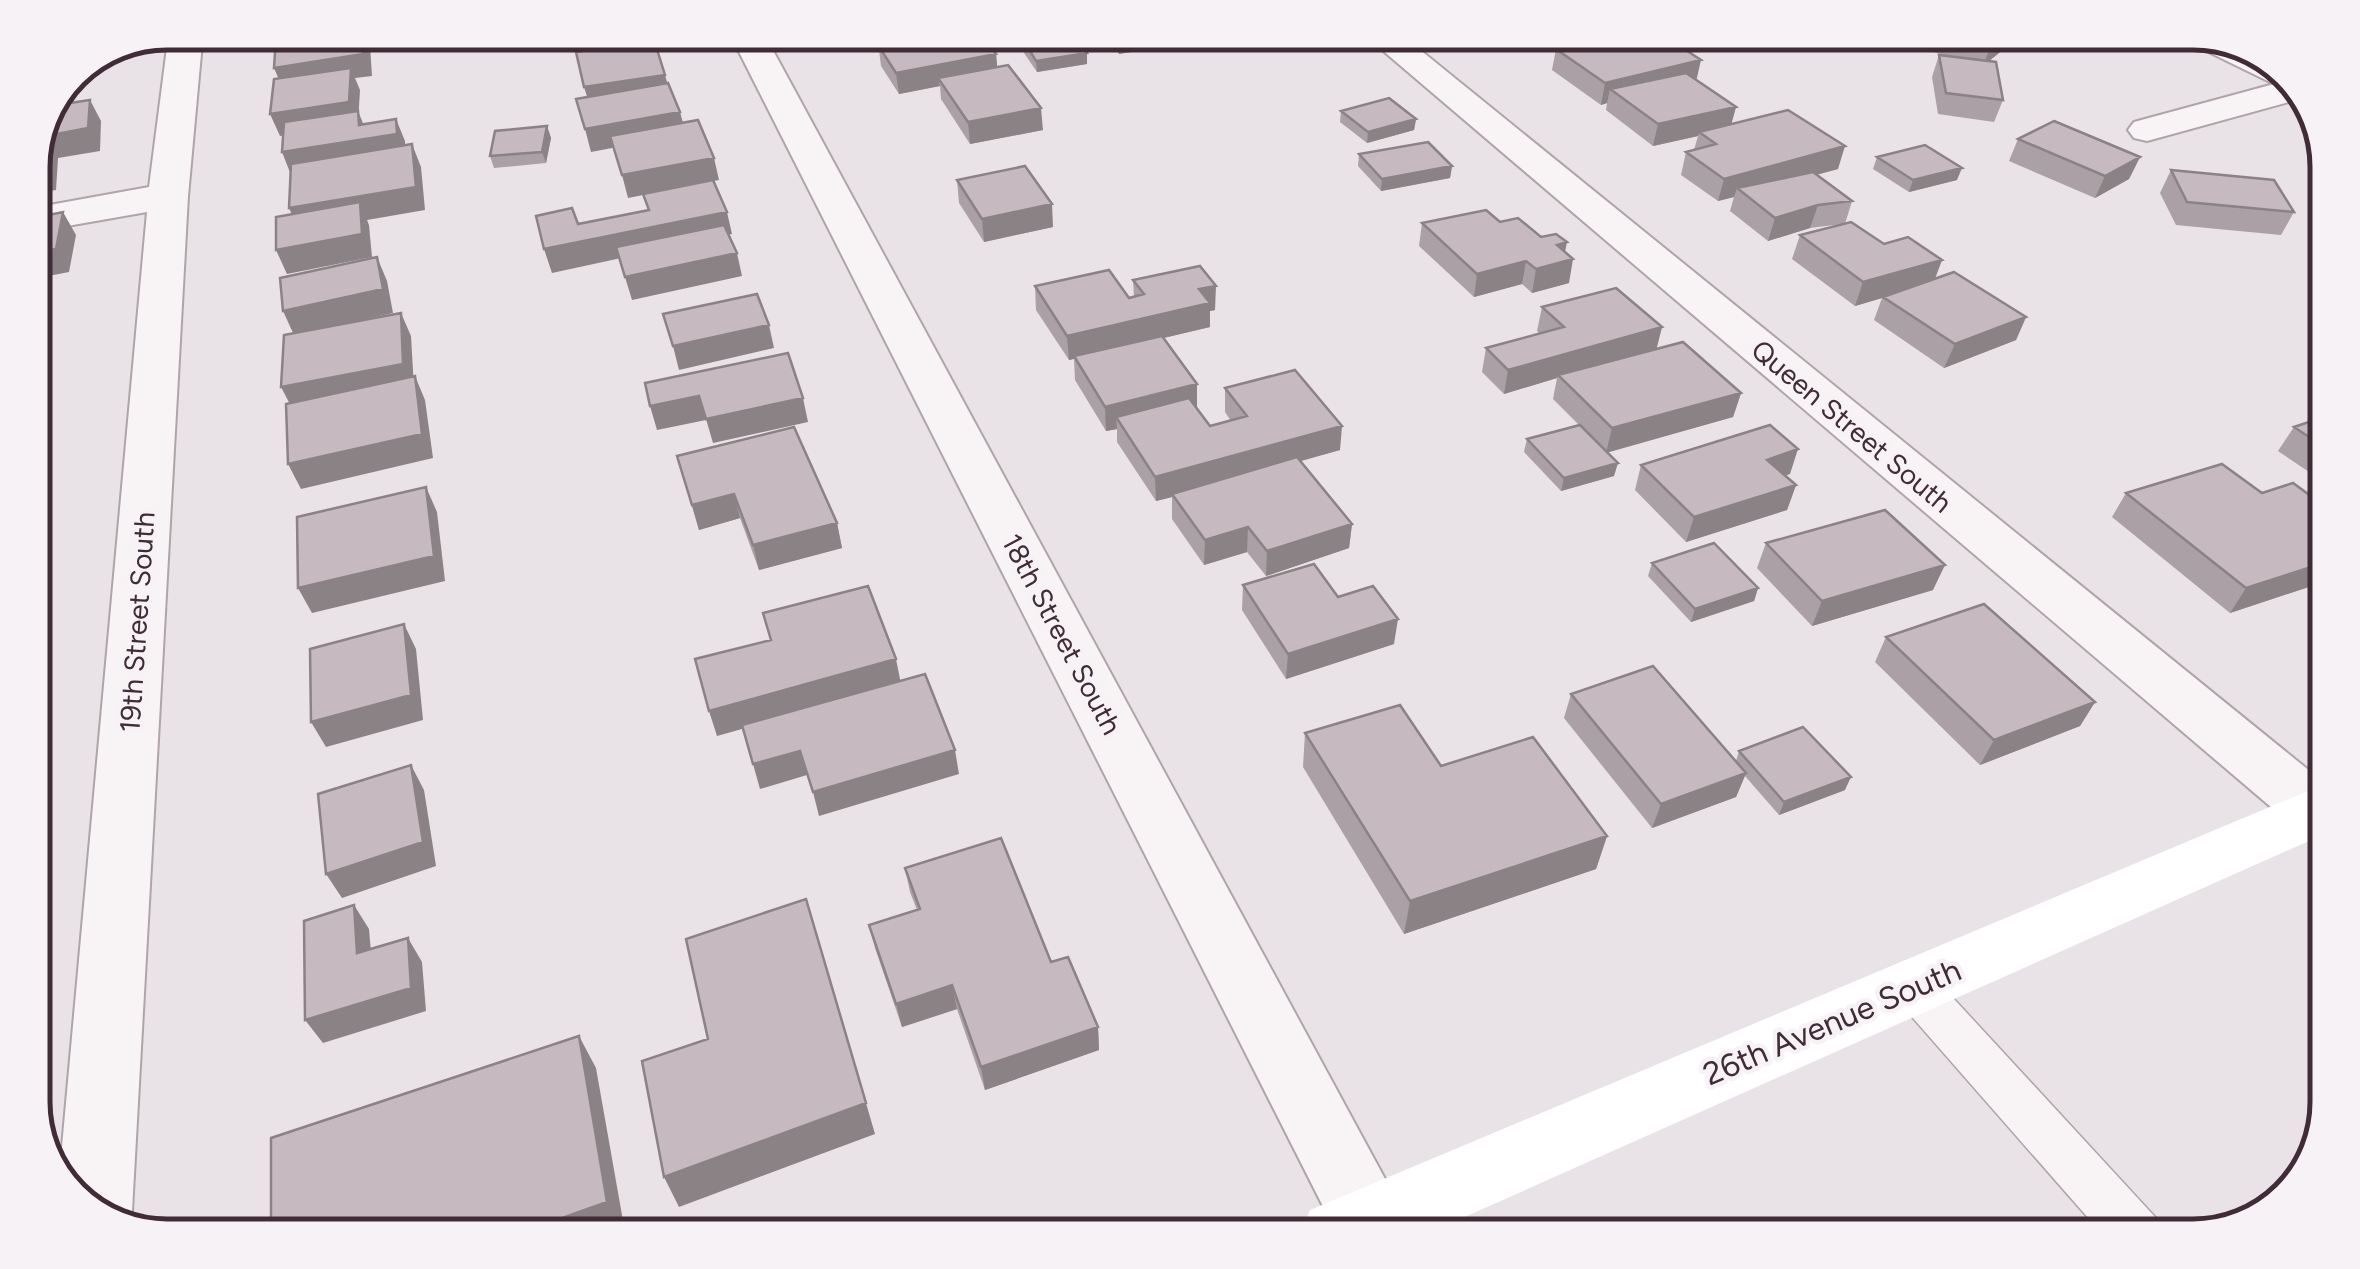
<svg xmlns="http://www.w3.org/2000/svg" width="2360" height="1269" font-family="Figtree,sans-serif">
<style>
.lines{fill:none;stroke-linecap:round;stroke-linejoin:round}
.lane-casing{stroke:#b0a4aa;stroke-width:3}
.street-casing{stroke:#b0a4aa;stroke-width:4}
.lane{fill:#f8f4f6;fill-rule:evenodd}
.street{fill:#f8f4f6;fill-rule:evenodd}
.secondary{fill:#fff;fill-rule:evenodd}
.wall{fill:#aaa0a5}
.shaded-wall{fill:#8b8286}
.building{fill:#c6bac0;stroke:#8b8286;stroke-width:2.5}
.labels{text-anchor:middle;stroke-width:9;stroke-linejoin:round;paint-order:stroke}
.street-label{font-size:28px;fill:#402b36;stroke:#f7f2f5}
.near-street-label{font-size:32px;fill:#402b36;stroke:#f7f2f5}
.rim{fill:none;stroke:#402b36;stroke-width:5}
</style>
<rect width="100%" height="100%" fill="#e9e2e6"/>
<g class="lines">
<g class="lane-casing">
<path id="lane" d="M1914 967 1930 973 2156 1218 2164 1236H2104L1898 1001 1891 987 1898 973Z"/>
</g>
<g class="street-casing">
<path id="street" d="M169 32H203L188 196 132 1211 125 1227 107 1222 59 1180 147 212 33 232V208L149 187Z
M729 32H763L1416 1236H1338Z
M1361 32H1398L2327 785V843L2305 836Z
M2180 32 2254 48 2307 97 2147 141 2134 138 2128 130 2134 122 2274 84 2184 40Z"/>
</g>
<use href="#lane" class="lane"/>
<use href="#street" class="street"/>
<path class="secondary" d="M2327 783V833L1422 1236H1299L1310 1210Z"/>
</g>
<path class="wall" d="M857 32H916L917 38 996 54 997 67 1043 130 970 144 941 99 940 86 899 94 881 66 879 50 870 51Z
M1102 32H1178V44L1119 54Z
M1551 32H1658L1697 80 1736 107 1731 124 1838 169 1816 175 1852 201 1845 224 1884 244 1942 260 1935 279 2026 317 2016 340 1944 368 1874 320 1882 298 1855 306 1792 259 1800 235 1842 224 1810 228 1768 241 1730 211 1734 197 1718 201 1681 175 1686 152 1694 150 1698 136 1653 146 1606 110 1607 103 1601 105 1552 70 1556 49 1571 46Z
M1933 32H2018L2016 39 1989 61 2003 100 1994 122 1938 114 1932 77 1939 55 1951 57 1927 50Z
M1024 41 1087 53V64L1037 72 1024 53Z
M1341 111 1416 119 1414 130 1367 143 1340 122Z
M547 126 551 138 546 163 494 168 490 156Z
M2018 139 2140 157 2129 179 2095 198 2009 161Z
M1359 154 1452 166 1450 178 1381 191 1358 166Z
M1877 157 1957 180 1909 192 1873 169Z
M2327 165V200L2308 189 2321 166Z
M2171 170 2294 212 2281 235 2176 225 2160 193Z
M957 180 1053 227 984 242 959 203Z
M1500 222 1541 237 1565 252 1569 283 1532 293 1522 284 1474 297 1419 246 1422 223Z
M1133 280 1215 310 1210 311V327L1164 338 1197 408 1210 426 1231 421 1225 412V388L1340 450 1300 461 1352 524 1349 548 1266 576 1247 552 1204 565 1172 519V497L1156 501 1117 442V429L1106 431 1075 380 1074 359 1069 360 1036 310 1035 286 1129 298 1134 297Z
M1542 307 1662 327 1656 349 1741 393 1733 417 1607 452 1614 476 1561 491 1524 452 1527 439 1579 425 1553 399 1557 378 1504 394 1482 372 1486 348 1540 334 1537 331Z
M2327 416V484L2278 451 2294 427Z
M677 456 837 523 842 548 759 570 740 518 699 530Z
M1641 465 1790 474 1785 475 1796 485 1787 510 1686 542 1635 490Z
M2126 493H2262L2327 508V581L2230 613 2112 517Z
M1766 543 1933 590 1812 626 1757 568Z
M1652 563 1758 588 1754 601 1691 622 1648 576Z
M1243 585 1338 597 1394 644 1286 679 1242 610Z
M1886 637 2095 702 2080 726 1980 765 1875 662Z
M1571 694 1736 761 1739 751 1845 790 1779 815 1745 776 1736 797 1652 828 1564 718Z
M1305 733 1441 766 1607 836 1596 869 1404 934 1303 767Z
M905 868 1051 962 1098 1027 1099 1050 985 1090 957 1009 902 1027 875 948 869 925 917 910 910 892Z"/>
<path class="shaded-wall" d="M363 32H366L370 45 372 76 355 78 360 90 358 124 280 136 270 114 283 89 274 68Z
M908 32H916L918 42 878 45 879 50 870 51 869 40Z
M1178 32V44L1119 54V33Z
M1603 32H1630L1577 49 1579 38Z
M2007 32H2018L2016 39 1983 66 1991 45Z
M1087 53V64L1037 72 1036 61Z
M996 54 998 75 938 78 940 86 899 94 896 73Z
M1701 60 1696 82 1610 89 1607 103 1601 105 1605 83Z
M665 75 671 96 591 109 584 87Z
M90 100 101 121 100 151 58 158 56 190 33 194V169L46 136Z
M1736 107 1730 129 1699 132 1698 136 1653 146 1658 124Z
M1041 108 1043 130 970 144 968 122Z
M358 111 367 133 396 119 405 141V156L291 175 282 152 359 125Z
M680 112 686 134 591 152 585 129Z
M1416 119 1414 130 1367 143 1368 132Z
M547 126 551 138 546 163 542 152Z
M412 144 421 167 425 210 367 220 369 225 372 257 287 274 276 250 299 231 289 208Z
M1845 146 1838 169 1744 194 1737 188 1734 197 1718 201 1724 179Z
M2140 157 2129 179 2095 198 2105 176Z
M714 158 719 180 628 198 622 175Z
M1452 166 1450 178 1381 191 1382 179Z
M1962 168 1957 180 1909 192 1913 180Z
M1052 204 1053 227 984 242 982 219Z
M1818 205 1810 228 1768 241 1775 218Z
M63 212 76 235 69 272 33 279V253Z
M727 212 732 234 552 273 544 249Z
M1567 242 1563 262 1573 259 1569 283 1532 293 1536 269 1557 245Z
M737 253 742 276 632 300 625 277Z
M377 257 387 281 393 313 294 335 283 311Z
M1942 260 1933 283 1855 306 1863 282Z
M1526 261 1522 284 1474 297 1477 274Z
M1216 286 1215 310 1210 311V327L1069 360 1067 336 1199 289Z
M401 313 411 336 414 388 294 412 281 387Z
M2026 317 2016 340 1944 368 1955 344Z
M769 325 774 348 679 370 673 346Z
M1662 327 1656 351 1558 375 1557 378 1504 394 1508 370Z
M33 328 45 348 44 386 33 389Z
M415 376 425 400 433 458 301 489 288 464Z
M1197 384V408L1116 417 1117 429 1106 431 1105 407Z
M1741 393 1733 417 1606 453 1612 428Z
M699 396 706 420 657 430 650 406Z
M803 398 808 422 713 443 706 419Z
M1342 426 1340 450 1173 497 1172 494V497L1156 501 1155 477Z
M33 434 36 439 33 475Z
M1798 449 1790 474 1758 484 1767 460Z
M1618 463 1614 476 1561 491 1564 478Z
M1796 485 1787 510 1686 542 1694 517Z
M426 487 437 512 445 581 312 613 298 588Z
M734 494 740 518 699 530 692 505Z
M837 523 842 548 759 570 753 545Z
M1352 524 1349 548 1266 576 1267 551Z
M1248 527 1247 552 1204 565 1205 540Z
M33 561 38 568 33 627Z
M2327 562V581L2230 613 2246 588Z
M1945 565 1933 590 1812 626 1822 601Z
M1758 588 1754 601 1691 622 1695 609Z
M1398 619 1394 644 1286 679 1288 654Z
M404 624 416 649 423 720 326 747 311 722Z
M896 659 901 684 717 736 709 711Z
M2095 702 2080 726 1980 765 1994 740Z
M955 750 959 774 819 816 813 792Z
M800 751 807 775 760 789 753 764Z
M411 765 424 790 436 866 342 898 326 874Z
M1746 773 1736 797 1652 828 1661 804Z
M1851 777 1845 790 1779 815 1784 802Z
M1607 836 1596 869 1404 934 1410 901Z
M354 905 369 929 373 976 357 953Z
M408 938 422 962 426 1011 323 1043 305 1020Z
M952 985 957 1009 902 1027 896 1004Z
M1098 1027 1099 1050 985 1090 981 1067Z
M579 1036 596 1068 625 1232 611 1236H512Z
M866 1103 875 1134 679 1207 664 1177Z
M356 1229 362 1236H332Z"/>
<path class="building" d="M279 32H306L279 36Z
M306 32H363V54L274 68 276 37Z
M863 32H908L869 40Z
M946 32H979L996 54 896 73 878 45Z
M1570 32H1603L1579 38Z
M1630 32H1658L1701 60 1605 83 1556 49Z
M1948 32H2007L1991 45Z
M1073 34 1087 53 1036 61 1024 41Z
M654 40 665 75 584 87 576 52Z
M1939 55 1996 62 2003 100 1946 93Z
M1008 65 1041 108 968 122 938 78Z
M351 68 349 102 270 114 274 79Z
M1686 73 1736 107 1658 124 1610 89Z
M668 83 680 112 585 129 576 99Z
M1389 98 1416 119 1368 132 1341 111Z
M90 100 88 128 46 136 43 167 33 169V159L57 105Z
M1788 110 1845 146 1724 179 1686 152 1716 144 1699 132Z
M358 111 359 125 396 119 397 134 282 152 284 122Z
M698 120 714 158 622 175 610 136Z
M2054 121 2140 157 2105 176 2018 139Z
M547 126 542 152 490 156 495 131Z
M1428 142 1452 166 1382 179 1359 154Z
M412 144 416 187 289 208 291 164Z
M1925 145 1962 168 1913 180 1877 157Z
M1025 166 1052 204 982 219 957 180Z
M2171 170 2274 180 2294 212 2187 202Z
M1813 172 1852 201 1818 205 1775 218 1737 188Z
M713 180 727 212 544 249 536 216 572 208 578 224 649 210 643 194Z
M360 202 362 234 276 250V217Z
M1486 210 1500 222 1518 218 1541 237 1556 234 1567 242 1557 245 1573 259 1536 269 1526 261 1477 274 1422 223Z
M63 212 56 249 33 253V218Z
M1851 222 1884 244 1908 237 1942 260 1863 282 1800 235Z
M724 225 737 253 625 277 616 247Z
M377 257 383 289 283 311 280 278Z
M1200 266 1216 286 1199 289 1210 303 1067 336 1035 286 1109 270 1129 298 1144 294 1133 280Z
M1954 272 2026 317 1955 344 1883 297Z
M1616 288 1662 327 1508 370 1486 348 1564 327 1542 307Z
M757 294 769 325 673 346 663 314Z
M401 313 403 364 281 387 284 335Z
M1162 336 1197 384 1105 407 1074 356Z
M1683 342 1741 393 1612 428 1558 375Z
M788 353 803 398 706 419 699 396 650 406 645 383Z
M1295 370 1342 426 1155 477 1116 417 1189 398 1210 426 1247 416 1225 388Z
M415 376 422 434 288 464 286 404Z
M2327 416V449L2294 427Z
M1580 425 1618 463 1564 478 1527 439Z
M1770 425 1798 449 1767 460 1796 485 1694 517 1641 465Z
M794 427 837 523 753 545 734 494 692 505 677 456Z
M1297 457 1352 524 1267 551 1248 527 1205 540 1172 494Z
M2222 464 2262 493 2293 483 2327 508V562L2246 588 2126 493Z
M426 487 434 556 298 588 297 517Z
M1885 510 1945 565 1822 601 1766 543Z
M1714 543 1758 588 1695 609 1652 563Z
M1314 564 1338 597 1373 586 1398 619 1288 654 1243 585Z
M868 586 896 659 709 711 695 659 771 640 763 613Z
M1984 604 2095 702 1994 740 1886 637Z
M404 624 411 695 311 722 310 649Z
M1653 666 1746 773 1661 804 1571 694Z
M925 674 955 750 813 792 800 751 753 764 742 725Z
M1400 705 1441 766 1533 737 1607 836 1410 901 1305 733Z
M1803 727 1851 777 1784 802 1739 751Z
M411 765 423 842 326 874 318 794Z
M1001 838 1051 962 1068 957 1098 1027 981 1067 952 985 896 1004 869 925 920 909 905 868Z
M806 899 866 1103 664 1177 642 1061 708 1039 686 939Z
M354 905 357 953 408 938 411 988 305 1020 304 921Z
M579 1036 607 1202 512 1236H356V1229L332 1236H271V1138Z"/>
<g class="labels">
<g class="street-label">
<text transform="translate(1852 426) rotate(40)" y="10">Queen Street South</text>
<text transform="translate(137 622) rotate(-86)" y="10">19th Street South</text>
<text transform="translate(1062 634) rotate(62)" y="10">18th Street South</text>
</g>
<g class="near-street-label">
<text transform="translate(1832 1022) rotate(-23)" y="11">26th Avenue South</text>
</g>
</g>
<path d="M0 0H2360V1269H0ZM167 50H2193A117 117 0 0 1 2310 167V1102A117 117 0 0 1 2193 1219H167A117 117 0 0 1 50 1102V167A117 117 0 0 1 167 50Z" fill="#f7f2f5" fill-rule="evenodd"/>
<path class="rim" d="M167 50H2193A117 117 0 0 1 2310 167V1102A117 117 0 0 1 2193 1219H167A117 117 0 0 1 50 1102V167A117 117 0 0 1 167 50Z"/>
</svg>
